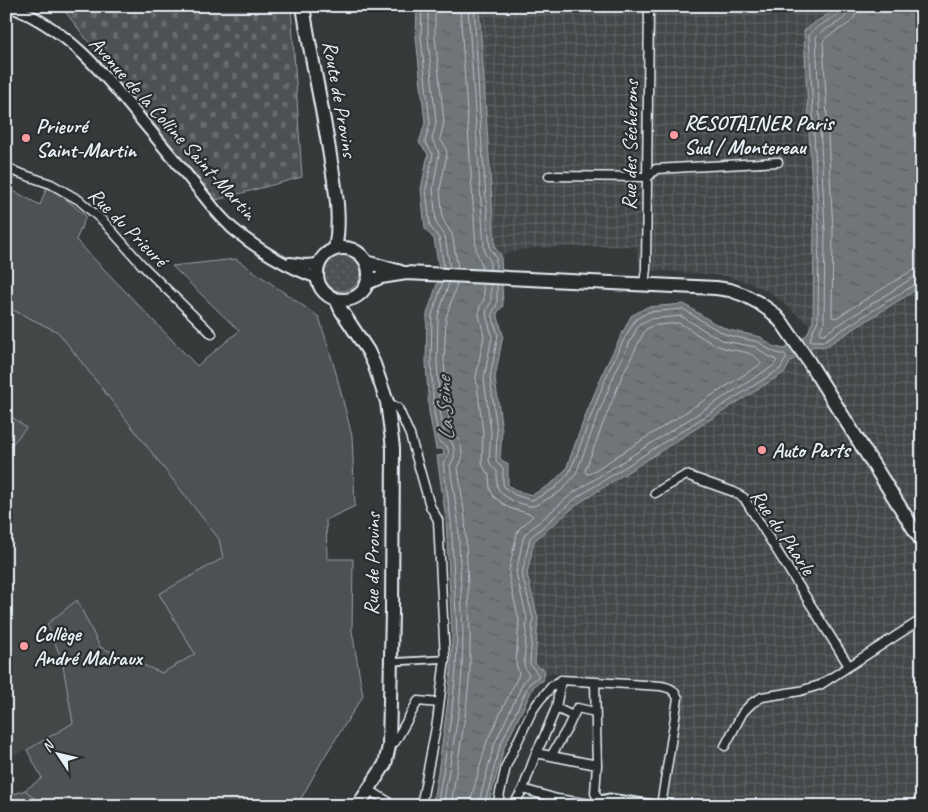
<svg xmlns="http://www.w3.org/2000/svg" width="928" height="812" font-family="Caveat,sans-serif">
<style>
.built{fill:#424647}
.industrial{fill:url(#industrial-grid)}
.grass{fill:url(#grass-dots);stroke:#9aa1a5}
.cemetery{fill:url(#cemetery-stones);stroke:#9aa1a5}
.green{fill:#4d5152;stroke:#9aa1a5}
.water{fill:url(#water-ripples);stroke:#a0a7ac}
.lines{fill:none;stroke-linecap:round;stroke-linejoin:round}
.shore{stroke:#b8bfc5;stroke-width:1}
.pedestrian-casing{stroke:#e8f1f8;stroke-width:9}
.minor-casing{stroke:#e8f1f8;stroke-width:11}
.tertiary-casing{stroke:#e8f1f8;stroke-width:14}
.secondary-casing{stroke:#e8f1f8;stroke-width:15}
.primary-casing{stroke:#e8f1f8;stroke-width:16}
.pedestrian{stroke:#2a2d2e;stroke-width:5.5}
.minor{stroke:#2a2d2e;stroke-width:8}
.tertiary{stroke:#2a2d2e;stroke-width:10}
.secondary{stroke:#2a2d2e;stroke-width:11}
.primary{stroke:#2a2d2e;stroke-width:12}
.poi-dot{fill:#ff9aa2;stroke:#2a2d2e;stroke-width:2}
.labels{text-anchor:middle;stroke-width:4.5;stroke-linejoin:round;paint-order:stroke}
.street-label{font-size:21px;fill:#e8f1f8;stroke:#2a2d2e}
.poi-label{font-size:21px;font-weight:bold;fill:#e8f1f8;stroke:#2a2d2e;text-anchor:start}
.water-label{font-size:22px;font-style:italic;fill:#acb3b8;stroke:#2a2d2e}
</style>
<defs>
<pattern id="industrial-grid" width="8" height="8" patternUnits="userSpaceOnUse" patternTransform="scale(1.25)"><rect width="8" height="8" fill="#424647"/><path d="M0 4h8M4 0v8" fill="none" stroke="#5d6162"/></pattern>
<pattern id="grass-dots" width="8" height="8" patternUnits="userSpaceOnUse" patternTransform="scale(1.25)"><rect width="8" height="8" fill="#4d5152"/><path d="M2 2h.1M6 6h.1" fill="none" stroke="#676a6c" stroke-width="1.8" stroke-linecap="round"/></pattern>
<pattern id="cemetery-stones" width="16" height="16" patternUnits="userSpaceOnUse" patternTransform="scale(1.25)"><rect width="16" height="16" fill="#4d5152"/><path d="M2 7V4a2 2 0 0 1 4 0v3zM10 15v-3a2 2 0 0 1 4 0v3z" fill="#676a6c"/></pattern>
<pattern id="water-ripples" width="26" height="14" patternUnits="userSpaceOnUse" patternTransform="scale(1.25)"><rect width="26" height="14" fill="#707579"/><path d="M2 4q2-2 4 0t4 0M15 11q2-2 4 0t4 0" fill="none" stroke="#5b5e62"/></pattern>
</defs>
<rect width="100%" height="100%" fill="#35393a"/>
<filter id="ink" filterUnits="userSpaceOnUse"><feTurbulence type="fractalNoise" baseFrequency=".02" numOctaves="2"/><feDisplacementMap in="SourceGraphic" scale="10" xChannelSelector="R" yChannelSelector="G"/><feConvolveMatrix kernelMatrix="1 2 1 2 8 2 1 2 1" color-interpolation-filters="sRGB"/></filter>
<g filter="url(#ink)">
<path class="built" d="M6 281 34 302 219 539 224 557 227 634 195 654 27 750 9 757 6 756Z"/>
<path class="industrial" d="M479 6H922V806H667L683 702 681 694 676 687 669 683 545 673 543 668H539L535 663 538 618 527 574 534 541 579 503 785 372 791 361 810 349 803 338 809 331 810 325 769 292 749 283 725 276 640 269 636 246 531 248 501 255 495 248Z"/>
<path class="grass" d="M6 168 16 172 10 189 6 187Z
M323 272a19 19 0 1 1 38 0a19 19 0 1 1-38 0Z
M25 790 42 806H6V797Z"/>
<path class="cemetery" d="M66 6H291L302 177 216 200 112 72 64 10Z"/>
<path class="green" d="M48 184 86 216 76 240 197 366 239 331 172 266 236 259 319 317 336 373 352 436 355 506 326 520 327 559H353L352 631 363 696 323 759 297 806H42L25 790 42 778 27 750 73 723 62 660 47 624 77 600 100 647 162 673 195 654 159 594 223 558 219 539 58 332 11 309 6 308V187L40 205Z
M6 412 26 428 6 451Z"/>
<path class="water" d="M417 6H479L495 248 501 255 503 306 497 313 503 335 495 378 502 431 500 459 508 464V485L517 491 532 495 551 484 566 469 586 414 605 368 631 316 647 307 684 304 714 323 729 330 761 337 772 346 784 349C791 345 800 341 805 336 810 332 809 326 813 322L814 232 804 31 817 21 842 6H922V286L825 347 814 346 791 361 785 372 579 503 534 541 527 574 538 618 535 663 539 668H543L545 673 543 681 540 682 534 686 504 748 488 806H432L438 772 447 708 451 670 452 634 446 520 437 456 444 455 443 449H436L429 412 426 362 427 314 440 275 434 239 425 229 421 189 428 154 419 143 425 123 416 37Z"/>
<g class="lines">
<path class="shore" d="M422 6 421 37 430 123 425 142 433 154 426 189 430 226 439 238 444 267
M428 6V37L436 123 432 140 437 148 439 154 433 189 436 223 445 236 450 268
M435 6V37L444 122 440 139 445 146 447 154 440 189 443 220 452 234 458 268
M460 6 476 249C477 257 482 260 482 269
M468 6 484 248 485 254 490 260V270
M474 6 481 134 490 248 496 257V270
M844 6V9L842 12 819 26 809 34 819 231 818 321 814 328 810 340 812 341H824L917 283 922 282
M850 6C849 23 825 26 816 37L825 231 824 322 820 331V334H824L914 277 922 275
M858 6C856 28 835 27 823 41L833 231 832 317 836 318 911 271 922 268
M679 323C694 331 707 343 724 348 736 352 756 350 761 364L589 474H587L585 471 604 421 622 376 645 330 652 326Z
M437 806 443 773 452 709 456 670 457 634 451 520 443 463C447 456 451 456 447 446L439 442 434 412 431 362 432 315 443 282
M443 806 459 710 462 670 463 634 458 519 450 466 454 458V449L452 442 445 436 440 411 437 362 438 316 449 283
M451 806 466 710 470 671V634L465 518 458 468 462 459V452L460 441 451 431 448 410 444 362 446 318 457 283
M470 806 471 799 487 741 519 674 516 663 519 620 509 578V570L517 533 520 528 533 516 531 514 509 508 494 497 490 489 489 475 484 468 482 463 483 432 476 377 484 336 479 314 480 306 484 300 483 284
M478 806 494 745 524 681 529 675 525 668 524 663 527 619 516 573 523 539 525 534 573 493 773 366 777 361 775 359 766 355 756 347 724 341 709 333 681 316 650 319 639 324 628 346 615 373 597 418 576 474 560 492 534 506H529L513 501 502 494 499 490 497 486V471L491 466 489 460 491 432 484 379 492 336 486 314 487 309 491 302V285
M484 806 500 746 529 684 539 676 530 664 533 618 522 574 530 538 576 498 780 369 787 357 785 354H779L770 350 759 342 727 335 712 327 683 309 648 312 635 320 622 343 609 370 591 416 576 457 569 473 555 488 535 499 531 500 515 495 505 488 503 484V468L497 463 496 460 497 431 490 378 498 335 492 314 497 304V285"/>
<g class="pedestrian-casing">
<path id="pedestrian" d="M390 662 445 659"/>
</g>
<g class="minor-casing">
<path id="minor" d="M6 166 16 172 51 184 79 200 105 223 142 265 212 334
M549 176 648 177 656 169 778 162
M644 284 646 269 649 6
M387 402 398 408 410 435 430 506 438 520 445 659 437 722 421 806
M655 493 686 475 734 492 744 498 849 666
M561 680 661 686C671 688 673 689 678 698L661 806
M595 683 597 765 595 793 600 802
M556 708 573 716
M389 742H395L418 701 439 703
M725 746 743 712 752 703 762 697 800 691 820 685 922 619
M536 753 597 765
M551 756 567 729 577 708 595 712
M523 789 557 799 598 805
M369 790 387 801 385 806
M497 806 506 766 532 711 539 701 552 686 561 680
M513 806 523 789 536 753 543 739 556 708 561 680"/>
</g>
<g class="tertiary-casing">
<path id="tertiary" d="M9 6C68 28 105 75 143 122 168 152 192 181 216 211 221 217 227 223 232 228 254 247 290 269 318 278
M290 263 305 265 319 264"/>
</g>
<g class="secondary-casing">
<path id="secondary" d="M598 806 600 802 609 800 650 806"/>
</g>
<g class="primary-casing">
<path id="primary" d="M303 6C311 58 323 109 331 162 336 191 341 220 335 249
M317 274a26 26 0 1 1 52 0a26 26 0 1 1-52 0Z
M366 262 401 272
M367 283 381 277 406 273 716 288 730 290 744 295 759 303 773 313 783 324 807 359 922 542
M336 299 341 310 368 351 374 364 387 402 393 448 392 612 389 746 385 764 358 806"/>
</g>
<use href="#pedestrian" class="pedestrian"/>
<use href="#minor" class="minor"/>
<use href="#tertiary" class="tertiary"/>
<use href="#secondary" class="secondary"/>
<use href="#primary" class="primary"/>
</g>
</g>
<g class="poi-dot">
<circle cx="674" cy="135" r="5"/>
<circle cx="26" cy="138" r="5"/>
<circle cx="762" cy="450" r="5"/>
<circle cx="24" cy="646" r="5"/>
</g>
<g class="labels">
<g class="street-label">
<text transform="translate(340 99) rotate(80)" y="7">Route de Provins</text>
<text transform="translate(173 128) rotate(48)" y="7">Avenue de la Colline Saint-Martin</text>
<text transform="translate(630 145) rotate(-89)" y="7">Rue des Sécherons</text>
<text transform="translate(128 227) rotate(45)" y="7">Rue du Prieuré</text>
<text transform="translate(783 532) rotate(56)" y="7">Rue du Pharle</text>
<text transform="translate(372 564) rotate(-89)" y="7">Rue de Provins</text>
</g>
<g class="poi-label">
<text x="684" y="130">RESOTAINER Paris<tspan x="684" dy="24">Sud / Montereau</tspan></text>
<text x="36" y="133">Prieuré<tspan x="36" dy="24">Saint-Martin</tspan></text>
<text x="772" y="457">Auto Parts</text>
<text x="34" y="641">Collège<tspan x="34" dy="24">André Malraux</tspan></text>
</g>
<g class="water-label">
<text transform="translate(444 409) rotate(-93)" y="8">La Seine</text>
</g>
</g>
<rect width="928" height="812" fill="none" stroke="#2a2d2e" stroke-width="25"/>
<rect x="12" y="12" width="903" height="787" fill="none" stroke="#e8f1f8" stroke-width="2" filter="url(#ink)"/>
<g transform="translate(58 754) rotate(305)" stroke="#2a2d2e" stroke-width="4" paint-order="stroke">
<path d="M0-4L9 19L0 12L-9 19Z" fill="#e8f1f8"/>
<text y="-8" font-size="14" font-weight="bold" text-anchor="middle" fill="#e8f1f8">N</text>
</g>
</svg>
